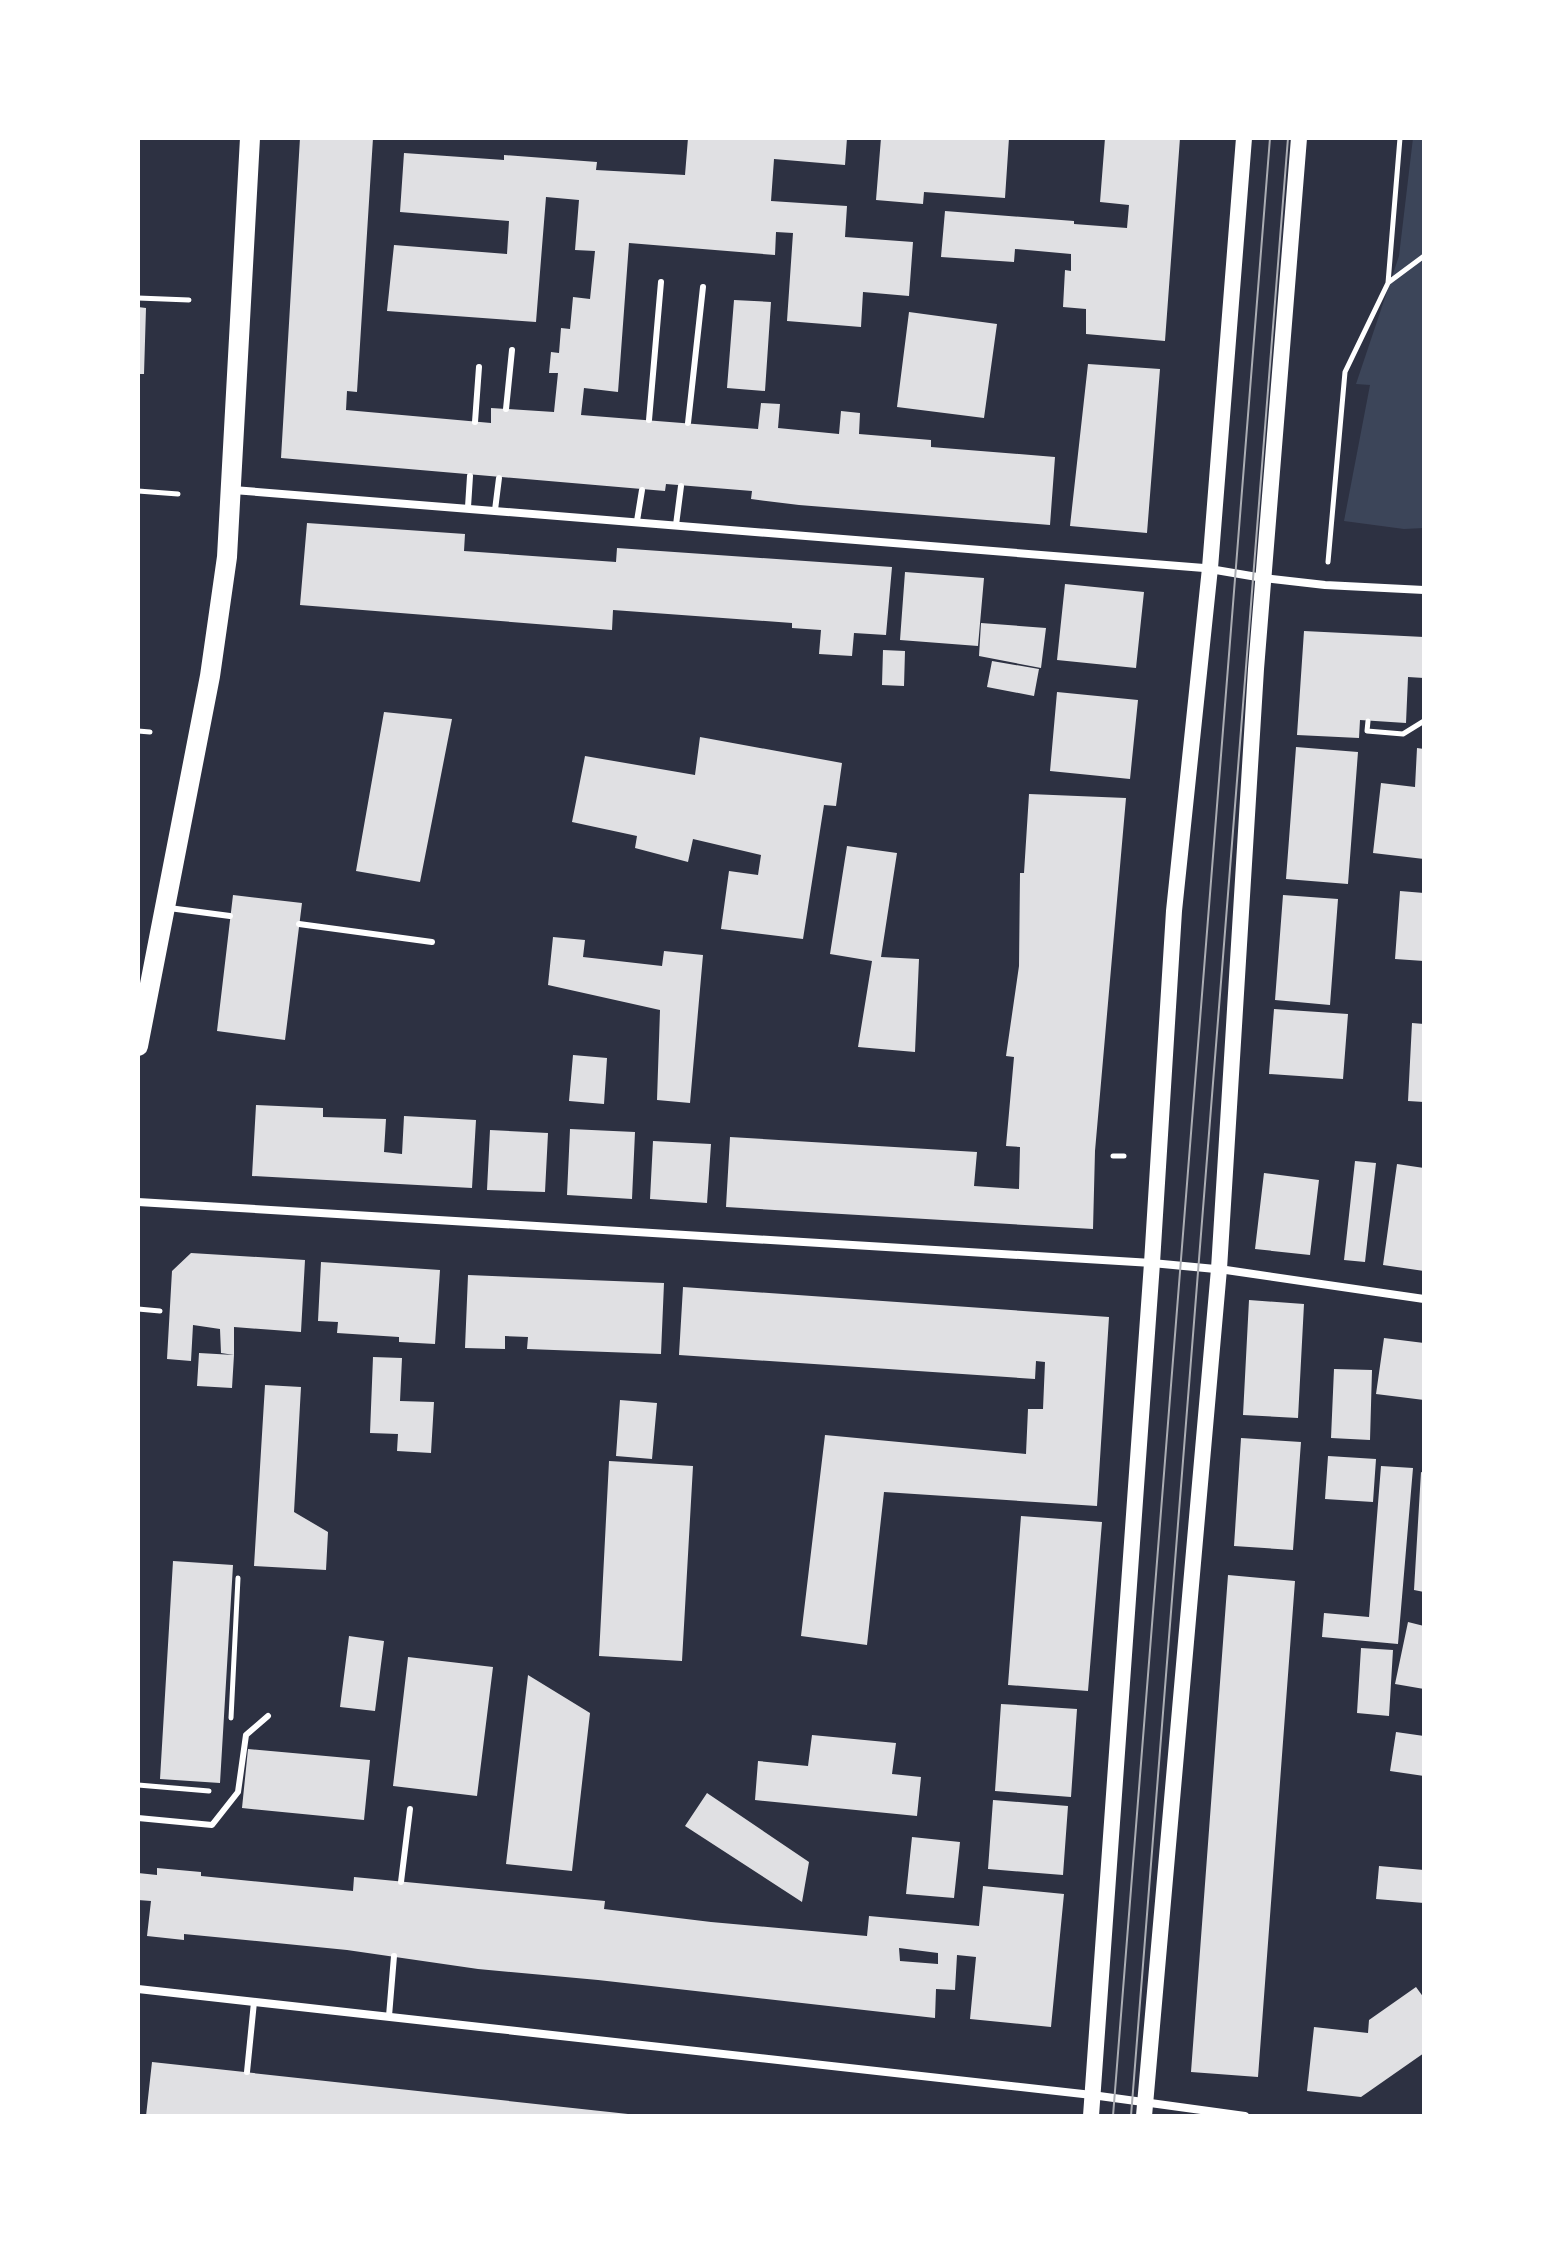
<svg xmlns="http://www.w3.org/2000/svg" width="1562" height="2254" font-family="Barlow,sans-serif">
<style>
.green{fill:#3c4559}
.building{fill:#e0e0e3;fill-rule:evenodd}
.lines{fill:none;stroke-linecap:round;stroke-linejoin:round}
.path{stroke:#fff;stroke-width:5}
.service{stroke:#fff;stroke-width:6}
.minor{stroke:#fff;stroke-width:8}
.secondary{stroke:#fff;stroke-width:16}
.primary{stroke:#fff;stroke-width:20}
.tram{stroke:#abadb3;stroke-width:2}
</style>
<rect width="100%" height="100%" fill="#2d3142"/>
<path class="green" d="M1413 138H1424V528L1404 529 1344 521 1370 385 1356 384 1399 256Z"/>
<path class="building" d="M300 138H373L357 392 347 391 346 410 491 423V408L554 412 558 373H549L551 352 559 353 561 328 570 329 573 297 590 299 595 251 575 250 579 200 546 197 536 322 387 311 394 245 507 254 509 221 400 212 404 153 504 160V155L597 162 596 170 685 175 688 138H847L845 165 774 159 771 201 847 206 845 237 913 242 909 296 863 292 861 327 787 321 793 233 776 232 775 255 629 243 618 392 584 388 581 415 758 429 761 403 780 404 778 428 839 434 841 411 860 413 859 434 931 440V447L1055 457 1050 525 799 505 751 499 752 491 666 484 665 491 281 458Z
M881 138H1009L1005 198 924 192 923 204 876 200Z
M1105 138H1180L1165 341 1086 334V309L1063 307 1065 270 1071 271V254L1015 249 1014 262 941 257 945 211 1074 221V224L1127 228 1129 205 1100 202Z
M734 300 771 302 765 391 727 388Z
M138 307 146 308 144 374H138Z
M909 312 997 324 984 418 897 407Z
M1088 364 1160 369 1147 533 1070 526Z
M307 523 465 534 464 551 616 562 617 548 892 567 886 635 854 633 852 656 819 654 821 630 792 628V623L613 610 612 630 300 605Z
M905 572 984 578 978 646 900 640Z
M1065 584 1144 592 1136 668 1057 660Z
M981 623 1046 628 1041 668 979 656Z
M1304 631 1424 637V678L1408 677 1406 723 1360 720 1359 738 1297 735Z
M883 650 905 651 904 686 882 685Z
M992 661 1039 669 1034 696 987 687Z
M1057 692 1138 700 1130 779 1050 771Z
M384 712 452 719 420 882 356 871Z
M700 737 842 763 836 806 824 805 803 939 721 929 729 871 758 875 761 855 693 839 688 862 635 848 637 836 572 822 585 756 695 775Z
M1296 747 1358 752 1348 884 1286 879Z
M1417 748 1424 749V859L1373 853 1381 783 1415 787Z
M1029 794 1126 798 1095 1151 1093 1229 726 1207 730 1137 977 1152 974 1186 1019 1189 1020 1147 1006 1146 1014 1057 1006 1056 1019 966 1020 873H1024Z
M847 846 897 853 881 957 919 959 915 1052 858 1047 872 961 830 954Z
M1400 891 1424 893V961L1395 959Z
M233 895 302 903 285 1040 217 1031Z
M1283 895 1338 899 1330 1005 1275 1000Z
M553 937 585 940 583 957 662 966 664 951 703 955 690 1103 657 1100 660 1010 548 985Z
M1274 1009 1348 1014 1343 1079 1269 1074Z
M1412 1023 1424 1024V1102L1408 1101Z
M573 1055 607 1058 604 1104 569 1101Z
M256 1105 323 1108V1117L386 1119 384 1152 402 1154 404 1116 476 1120 472 1188 252 1176Z
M570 1129 635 1132 632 1199 567 1195Z
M490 1130 548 1133 545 1192 487 1190Z
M653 1141 711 1144 707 1203 650 1199Z
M1355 1161 1376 1163 1365 1262 1344 1260Z
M1397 1164 1424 1168V1271L1383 1265Z
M1264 1173 1319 1180 1310 1255 1255 1249Z
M191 1253 305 1260 301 1332 234 1327V1355L232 1388 197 1386 199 1353 234 1355 221 1353 220 1329 193 1325 191 1361 167 1359 172 1271Z
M321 1262 440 1270 435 1344 399 1342V1337L337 1333 338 1322 318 1321Z
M468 1275 664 1283 661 1354 527 1349 528 1337 505 1336V1349L465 1348Z
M683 1287 1109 1317 1097 1506 884 1492 867 1645 801 1636 825 1435 1026 1454 1028 1409H1043L1045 1362 1036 1361 1035 1379 679 1355Z
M1249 1300 1304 1304 1298 1418 1243 1415Z
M1384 1338 1424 1343V1400L1376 1394Z
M373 1357 402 1358 400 1401 434 1402 431 1453 397 1451 398 1434 370 1433Z
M1334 1369 1372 1370 1370 1440 1331 1438Z
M265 1385 301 1387 294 1512 328 1532 326 1570 254 1566Z
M620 1400 657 1403 652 1459 616 1456Z
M1241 1438 1301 1442 1293 1550 1234 1546Z
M1328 1456 1376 1459 1373 1502 1325 1499Z
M609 1461 693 1466 682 1661 599 1656Z
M1381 1466 1413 1468 1398 1644 1322 1637 1324 1613 1369 1617Z
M1421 1472 1424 1473V1592L1414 1590Z
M1021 1516 1102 1522 1088 1691 1008 1685Z
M173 1561 233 1565 220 1783 160 1779Z
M1228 1575 1295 1581 1258 2077 1191 2072Z
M1408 1622 1424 1626V1689L1395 1684Z
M349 1636 384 1641 375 1711 340 1707Z
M1361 1648 1393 1650 1389 1716 1357 1713Z
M408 1657 493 1667 477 1796 393 1786Z
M528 1675 590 1713 572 1871 506 1864Z
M1001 1704 1077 1709 1071 1797 995 1791Z
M1396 1732 1424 1736V1776L1390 1771Z
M812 1735 896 1743 892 1774 921 1777 917 1816 755 1800 758 1761 808 1766Z
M248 1749 370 1760 364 1820 242 1808Z
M707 1793 809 1862 802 1902 685 1826Z
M993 1800 1068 1806 1063 1875 988 1869Z
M912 1837 960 1842 954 1898 906 1894Z
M1379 1866 1424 1870V1903L1376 1899Z
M157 1868 201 1872V1876L353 1891 354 1877 605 1901 604 1909 711 1922 867 1936 869 1916 979 1926 983 1886 1064 1894 1051 2027 970 2019 976 1957 957 1955 955 1990 936 1989 935 2018 598 1980 478 1969 347 1950 184 1934V1940L147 1936 151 1901 138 1900V1873L157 1875ZM899 1948 938 1953V1964L900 1961Z
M1416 1987 1424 1998V2053L1361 2097 1307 2091 1314 2027 1368 2033 1369 2020Z
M152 2062 628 2114V2116H146Z"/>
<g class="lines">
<path class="path" d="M1389 282 1424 256
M138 298 189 300
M138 491 178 494
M1328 562 1345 372 1388 283 1400 138
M1368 721 1367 731 1403 734 1424 721
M138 731 150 732
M1113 1156H1124
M138 1309 160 1311
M231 1718 238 1578
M138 1785 209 1791"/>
<path class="service" d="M506 409 512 350
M649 420 661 282
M475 422 479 367
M688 423 703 287
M468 507 470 476
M495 510 499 478
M637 521 642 490
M676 525 681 486
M169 908 230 916
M299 924 432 942
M138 1818 212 1825 238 1792 246 1735 268 1716
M401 1882 410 1809
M389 2016 394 1956
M247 2072 254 2002"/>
<path class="minor" d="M233 490 1204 568 1263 578 1325 585 1424 590
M138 1202 1152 1263 1226 1270 1424 1299
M138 1989 1092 2095 1245 2116"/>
<path class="secondary" d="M1091 2116 1152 1263 1174 911 1210 568 1244 138
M1144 2116 1219 1269 1256 669 1299 138"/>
<path class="primary" d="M138 1046 210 676 227 557 250 138"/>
<path class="tram" d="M1113 2116 1270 138
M1131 2116 1288 138"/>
</g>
<rect width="1562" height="2254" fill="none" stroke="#ffffff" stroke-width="280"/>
</svg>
